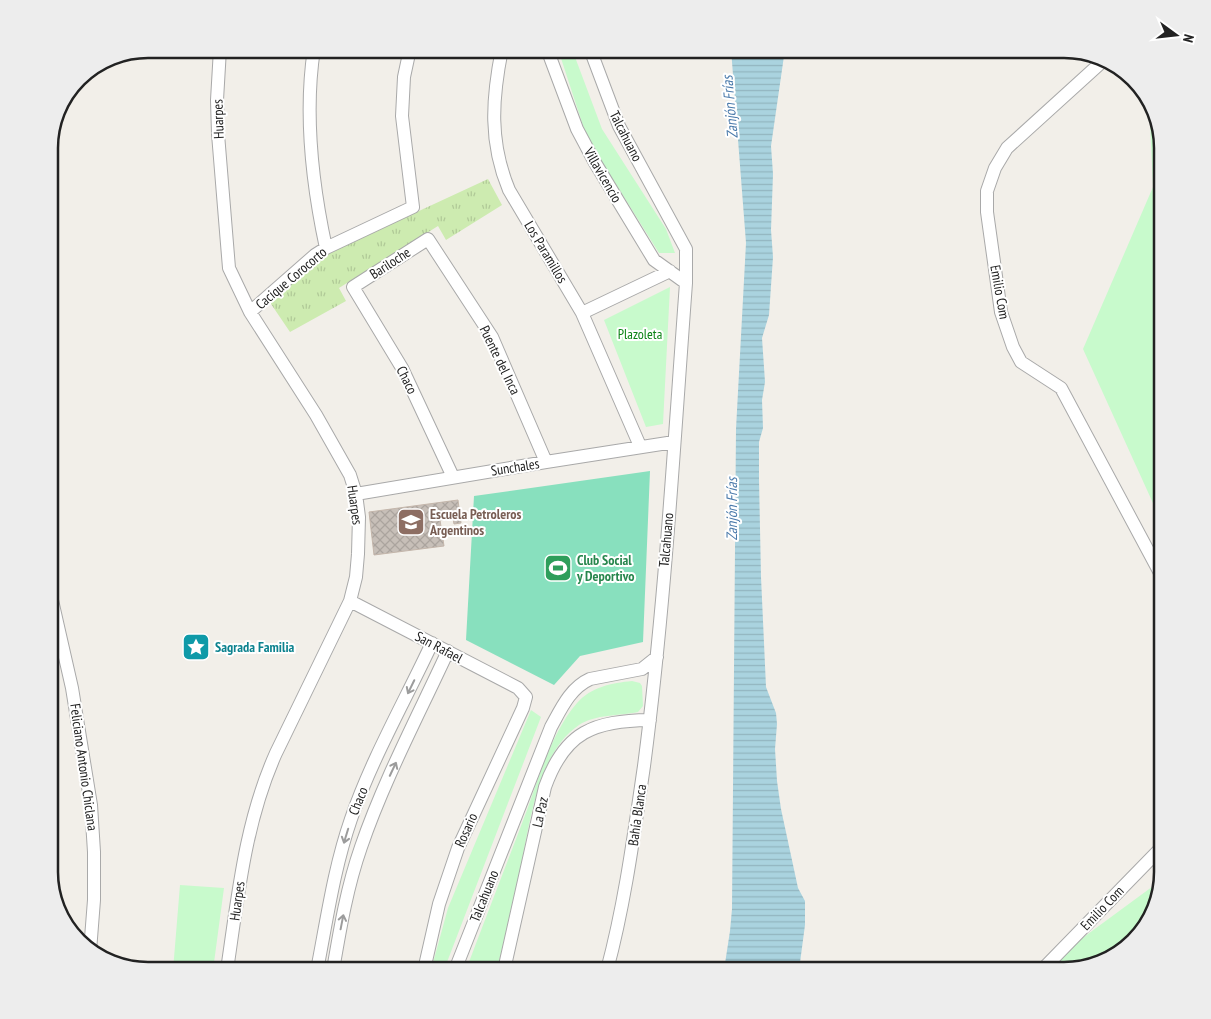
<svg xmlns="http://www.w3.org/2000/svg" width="1211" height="1019" font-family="'PT Sans Narrow',sans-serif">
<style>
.grass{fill:url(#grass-tufts)}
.park{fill:#c8facc}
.pitch{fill:#88e0be}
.water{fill:url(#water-rules)}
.building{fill:url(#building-cross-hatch);stroke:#c4b6ab}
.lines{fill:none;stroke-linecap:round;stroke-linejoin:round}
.street-casing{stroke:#a9a9a9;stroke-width:14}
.street{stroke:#fff;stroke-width:12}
.oneway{stroke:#9c9c9c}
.labels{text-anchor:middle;stroke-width:4;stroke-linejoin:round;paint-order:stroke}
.street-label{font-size:14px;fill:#222;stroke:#fff}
.park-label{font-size:14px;fill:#0c8416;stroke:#fff}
.education-label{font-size:14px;font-weight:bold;fill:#785e54;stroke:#fff;text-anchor:start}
.leisure-label{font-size:14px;font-weight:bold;fill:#27864d;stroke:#fff;text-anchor:start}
.culture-label{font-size:14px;font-weight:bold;fill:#0d838f;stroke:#fff;text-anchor:start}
.water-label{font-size:15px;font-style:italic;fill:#4a7aab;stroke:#fff}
.rim{fill:none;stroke:#222;stroke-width:2.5}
</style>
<defs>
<pattern id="grass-tufts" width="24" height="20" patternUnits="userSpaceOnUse" patternTransform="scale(1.25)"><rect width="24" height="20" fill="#cdebb0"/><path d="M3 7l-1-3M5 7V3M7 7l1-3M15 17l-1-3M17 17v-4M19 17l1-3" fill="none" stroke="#b0c997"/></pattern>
<pattern id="water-rules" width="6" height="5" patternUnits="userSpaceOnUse" patternTransform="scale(1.25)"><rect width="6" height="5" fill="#aad3df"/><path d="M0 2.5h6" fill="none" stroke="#92b5bf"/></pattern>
<pattern id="building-cross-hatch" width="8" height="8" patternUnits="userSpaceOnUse" patternTransform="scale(1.25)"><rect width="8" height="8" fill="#c7bfb8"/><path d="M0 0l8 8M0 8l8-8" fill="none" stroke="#aba49e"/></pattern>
</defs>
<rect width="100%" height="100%" fill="#f2efe9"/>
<path class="grass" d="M488 179 502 205 446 240 438 226 339 288 346 301 290 332 269 301 324 255Z"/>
<path class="park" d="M558 49H572L602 129 666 229 675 253H659L587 138Z
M1149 102 1155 110 1162 148V523L1083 349 1153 187Z
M670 287 663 424 646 427 604 320Z
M632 681 640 683 642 686 643 706 638 712C619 716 596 714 579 725 537 753 530 825 520 870 512 903 505 937 497 970H466C486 917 507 863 527 810 540 774 552 732 577 703 591 687 612 683 632 681Z
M531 710 541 717 444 970H431L448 908Z
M1160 881 1155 909 1137 937 1101 963 1063 970H1039Z
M180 885 224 888 213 970H173Z"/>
<path class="pitch" d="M650 471 643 642 580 656 554 685 466 640 474 496Z"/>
<path class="water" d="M731 49H785L771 146 773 174 771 230 773 257 769 315 762 338 765 382 762 400 763 428 759 442V479L761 577 766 687 776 713 777 724 775 749 777 781 781 809 798 888 805 901V925L799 970H724L730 931 732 909 736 429 746 243Z"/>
<path class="building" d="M458 500 461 523 454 524 453 519 440 520 444 546 374 555 369 512Z"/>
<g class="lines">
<g class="street-casing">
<path id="street" d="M220 49 217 100 218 134 229 268 250 312 316 415 350 475 356 494 359 517 358 554 356 577 350 601 276 753C245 822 238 896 227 970
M314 49C304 114 312 183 326 248
M502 49C492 99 489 142 509 190L582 313 640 446
M547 49 577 129 594 161 654 260 686 283
M590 49 619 126 686 249V283C674 444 665 606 644 766 634 834 625 903 607 970
M1105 59 1007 148 995 168 987 191V212L1001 312 1013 347 1021 362 1061 388 1160 573 1162 582
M250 312 315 255 326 248 413 207 402 116 404 77 410 49
M582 313 670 271
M453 477 402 368 353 287 428 239 492 337 546 462
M356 494 546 462 674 442
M49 587 72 688 91 805 94 852V900L90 951
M350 601 518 688 526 697 523 708 458 848 439 904 424 970
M317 970C327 919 334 868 351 819 372 758 405 701 432 643
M333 970C340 929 347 887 361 847 384 780 418 716 448 651
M455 970 551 727C561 709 570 688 590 679L642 669 657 657
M504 970 545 787C565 731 594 721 650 720
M1042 970 1162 847"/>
</g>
<use href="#street" class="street"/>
</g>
<defs><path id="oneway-shaft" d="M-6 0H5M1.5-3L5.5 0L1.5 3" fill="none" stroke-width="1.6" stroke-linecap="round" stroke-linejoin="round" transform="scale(1.25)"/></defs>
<g class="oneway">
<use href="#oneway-shaft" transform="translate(411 687) rotate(116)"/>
<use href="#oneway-shaft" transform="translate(393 769) rotate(-65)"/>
<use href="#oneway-shaft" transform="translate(346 836) rotate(107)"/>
<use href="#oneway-shaft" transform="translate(342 922) rotate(-79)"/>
</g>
<defs>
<g id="school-square" transform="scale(1.4375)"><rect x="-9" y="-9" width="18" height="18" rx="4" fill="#8d6e63" stroke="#fff"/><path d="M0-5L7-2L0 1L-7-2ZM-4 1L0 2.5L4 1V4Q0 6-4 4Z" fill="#fff"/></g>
<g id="stadium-square" transform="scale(1.4375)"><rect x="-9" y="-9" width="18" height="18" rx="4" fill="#2e9e5b" stroke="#fff"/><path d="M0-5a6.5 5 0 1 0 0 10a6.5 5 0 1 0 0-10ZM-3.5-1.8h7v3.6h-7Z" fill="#fff"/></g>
<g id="sight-square" transform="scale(1.4375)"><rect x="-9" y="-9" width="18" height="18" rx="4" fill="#0f9aa8" stroke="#fff"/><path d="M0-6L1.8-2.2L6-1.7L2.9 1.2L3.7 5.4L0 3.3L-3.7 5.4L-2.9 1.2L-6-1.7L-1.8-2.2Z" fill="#fff"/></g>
</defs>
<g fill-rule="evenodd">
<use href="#school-square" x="411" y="522"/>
<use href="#stadium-square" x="558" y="568"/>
<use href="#sight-square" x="196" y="647"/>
</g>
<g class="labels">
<g class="street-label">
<text transform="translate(218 119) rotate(-92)" y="5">Huarpes</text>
<text transform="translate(626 136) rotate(63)" y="5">Talcahuano</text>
<text transform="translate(603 175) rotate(60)" y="5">Villavicencio</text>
<text transform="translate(546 252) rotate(59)" y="5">Los Paramillos</text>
<text transform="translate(390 263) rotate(-33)" y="5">Bariloche</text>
<text transform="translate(291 278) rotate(-40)" y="5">Cacique Corocorto</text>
<text transform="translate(1000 292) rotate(80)" y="5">Emilio Com</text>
<text transform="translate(500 360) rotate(64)" y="5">Puente del Inca</text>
<text transform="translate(407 380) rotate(63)" y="5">Chaco</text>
<text transform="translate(515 467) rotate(-9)" y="5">Sunchales</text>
<text transform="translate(355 505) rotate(82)" y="5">Huarpes</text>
<text transform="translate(666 540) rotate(-85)" y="5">Talcahuano</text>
<text transform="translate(439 647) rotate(28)" y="5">San Rafael</text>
<text transform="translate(84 767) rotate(82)" y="5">Feliciano Antonio Chiclana</text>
<text transform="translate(358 801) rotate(-68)" y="5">Chaco</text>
<text transform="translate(540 812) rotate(-78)" y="5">La Paz</text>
<text transform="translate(637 815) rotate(-82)" y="5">Bahía Blanca</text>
<text transform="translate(466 830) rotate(-66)" y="5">Rosario</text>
<text transform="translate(484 896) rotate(-68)" y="5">Talcahuano</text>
<text transform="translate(237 901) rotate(-82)" y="5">Huarpes</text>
<text transform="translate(1102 908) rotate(-46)" y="5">Emilio Com</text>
</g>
<g class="park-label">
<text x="640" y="339">Plazoleta</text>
</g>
<g class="education-label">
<text x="430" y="519">Escuela Petroleros<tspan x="430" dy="16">Argentinos</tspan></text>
</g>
<g class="leisure-label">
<text x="577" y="565">Club Social<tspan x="577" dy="16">y Deportivo</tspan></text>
</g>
<g class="culture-label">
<text x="215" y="652">Sagrada Familia</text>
</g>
<g class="water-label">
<text transform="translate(730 107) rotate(-95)" y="5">Zanjón Frías</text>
<text transform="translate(732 509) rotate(-90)" y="5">Zanjón Frías</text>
</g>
</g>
<path d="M0 0H1211V1019H0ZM148 58H1064A90 90 0 0 1 1154 148V872A90 90 0 0 1 1064 962H148A90 90 0 0 1 58 872V148A90 90 0 0 1 148 58Z" fill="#ededed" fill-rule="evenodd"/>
<path class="rim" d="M148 58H1064A90 90 0 0 1 1154 148V872A90 90 0 0 1 1064 962H148A90 90 0 0 1 58 872V148A90 90 0 0 1 148 58Z"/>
<g transform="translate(1176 35) rotate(105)" stroke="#ffffff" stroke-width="4" paint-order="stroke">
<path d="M0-4L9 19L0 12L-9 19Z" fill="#222222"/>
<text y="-8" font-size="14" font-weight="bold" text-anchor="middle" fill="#222222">N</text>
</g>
</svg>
